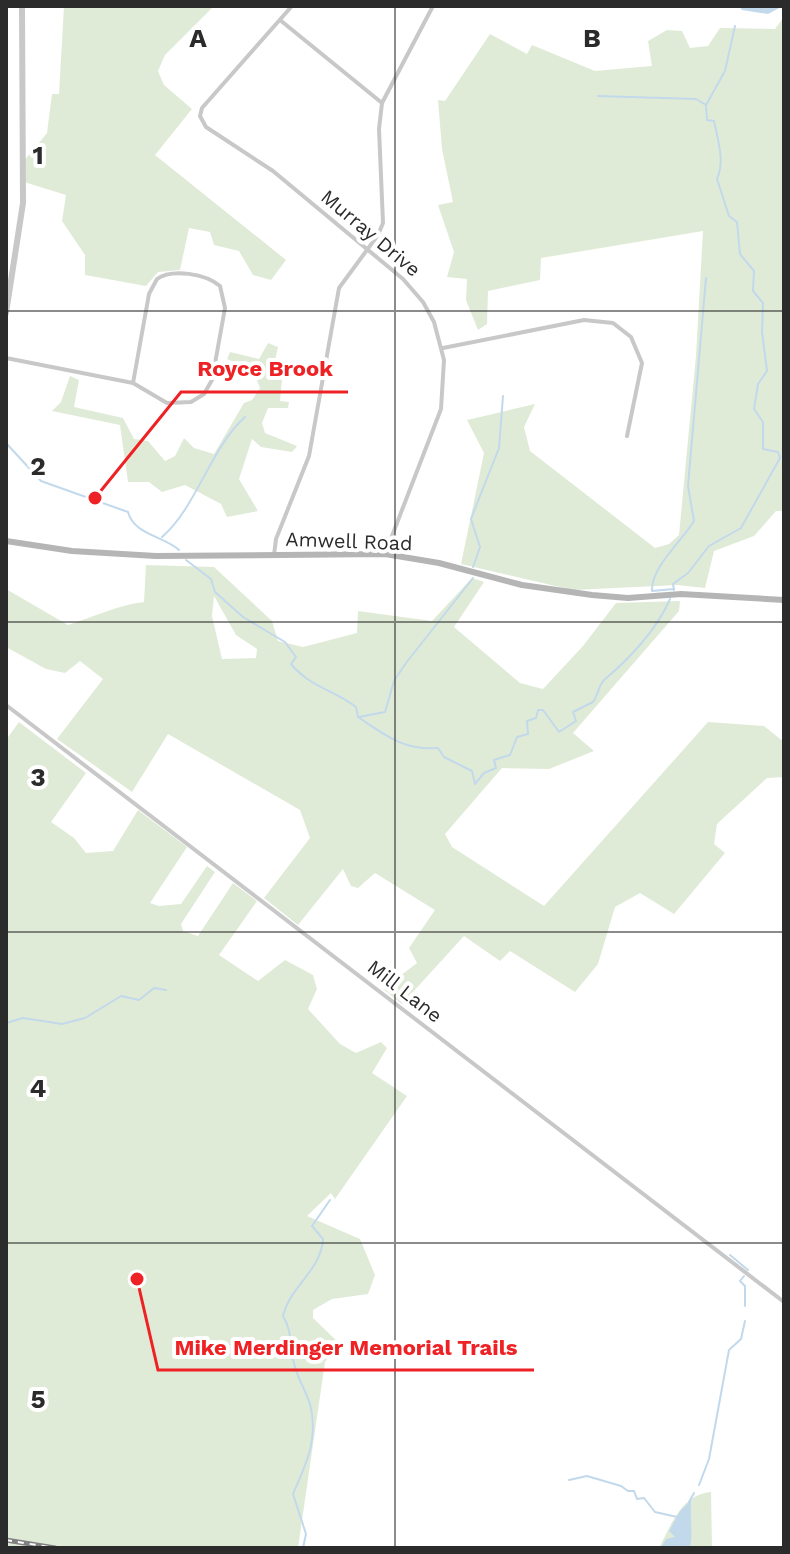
<svg xmlns="http://www.w3.org/2000/svg" width="790" height="1554" font-family="'Work Sans',sans-serif">
<style>
.green{fill:#e0ebd7;fill-rule:evenodd}
.water{fill:#c2d9ec}
.lines{fill:none;stroke-linecap:round;stroke-linejoin:round}
.stream{stroke:#c2d9ec;stroke-width:2}
.minor{stroke:#c8c8c8;stroke-width:4}
.tertiary{stroke:#c8c8c8;stroke-width:6}
.secondary{stroke:#b5b5b5;stroke-width:6}
.rail-casing{stroke:#808080;stroke-width:5}
.rail{stroke:#fff;stroke-width:2;stroke-dasharray:6;stroke-linecap:butt}
.grid{fill:none;stroke:#2b2b2b;stroke-width:2;stroke-opacity:0.55}
.labels{text-anchor:middle;stroke-width:8;stroke-linejoin:round;paint-order:stroke}
.street-label{font-size:20px;fill:#2b2b2b;stroke:#fff}
.grid-label{font-size:26px;text-anchor:middle;font-weight:bold;fill:#2b2b2b;stroke:#fff;stroke-width:8;stroke-linejoin:round;paint-order:stroke}
.leader{fill:none;stroke:#ee2124;stroke-width:3}
.callout-dot{fill:#ee2124;stroke:#fff;stroke-width:3}
.callout-label{font-size:22px;text-anchor:middle;font-weight:bold;fill:#ee2124;stroke:#fff;stroke-width:8;stroke-linejoin:round;paint-order:stroke}
</style>
<rect width="100%" height="100%" fill="#fff"/>
<path class="green" d="M64 6H214L165 55 158 71 164 85 192 109 155 155 286 260 271 280 253 275 239 251 214 245 210 232 189 228 180 270 158 272 146 286 85 275V255L62 221 66 195 24 182 23 162 47 133 52 94H59Z
M784 17V511H776L754 536 714 551 705 588 678 585 573 590 461 564 484 453 467 420 535 404 524 427 530 451 655 548 669 544 679 535 696 356 703 231 541 258 540 280 488 291 487 324 478 330 466 300 467 279 447 277 454 252 438 205 453 202 442 149 438 100 445 101 490 34 527 54 532 45 595 71 652 66 648 41 667 30 682 31 690 48 708 46 720 28 775 29Z
M268 343 278 347 275 361 283 369 280 401 289 402 288 408H268L262 423 265 433 297 446 292 452 261 447 252 439 239 479 258 511 227 517 221 504 185 485 162 492 149 482H128L120 425 52 411 61 402 70 376 79 380 74 407 123 418 134 439 148 441 165 461 175 456 184 438 194 448 214 454 244 403 252 400 260 388 253 371 227 359 230 352 259 359Z
M146 565 214 567 272 621 278 641 303 647 357 633 358 611 432 621 472 578 484 582 454 627 520 683 543 689 583 646 616 603 680 601 679 611 573 733 594 751 549 769 502 768 445 834 452 847 544 906 708 722 764 726 784 742V777L767 778 717 824 714 844 725 853 674 914 640 893 615 907 598 964 575 992 510 951 500 961 464 936 402 1004 383 989 417 963 409 948 435 910 375 873 358 888 351 886 343 869 298 925 264 898 310 838 300 810 168 734 132 792 57 739 103 679 80 661 65 673 46 669 6 647V589L68 625C94 617 117 605 144 602ZM214 596 236 635 257 649 256 658 222 659 212 616Z
M19 722 86 773 51 822 74 838 86 853 113 851 138 810 187 847 150 903 159 906 181 904 207 866 215 872 181 924 183 931 198 936 233 883 257 901 219 955 258 981 285 960 313 975 317 989 308 1009 340 1044 356 1053 381 1042 387 1048 372 1073 407 1096 335 1199 331 1193 307 1216 360 1239 375 1275 368 1294 332 1299 313 1310V1318L340 1344 325 1362 298 1548H6V740Z
M711 1492 712 1548H659C671 1525 682 1494 711 1492Z"/>
<path class="water" d="M739 6H783L768 14 742 10Z
M691 1500C690 1517 693 1533 690 1548H661L666 1539 675 1537 669 1531 680 1511Z"/>
<g class="lines">
<path class="stream" d="M598 96 696 99 706 105
M6 443 41 481 128 512C134 535 164 536 179 550
M162 537C196 508 211 447 245 417
M186 560 211 579 215 592 243 617 285 642 296 657 291 664C310 687 334 690 356 707L358 717C385 735 404 751 438 748L444 757 472 771 475 784 484 773 496 768 494 760 510 755 517 737 528 734 527 721 536 718 538 710H543L559 732 576 721 573 712 593 702C598 695 599 685 604 680 627 661 657 630 670 599
M473 567 480 547 471 519 499 448 503 396
M674 589 652 591C651 567 682 541 694 521L688 486 706 278
M674 590 673 584 688 573 709 546 741 528 780 458 778 452 763 449V422L754 409 758 384 767 371 762 332 763 303 753 291 754 271 740 254 737 222 729 216 717 179C725 161 718 141 714 121L707 120 706 105 725 71 735 26
M359 717 385 712 394 681 406 663 473 578
M6 1023 23 1018 62 1024 85 1018 121 996 139 1000 154 988 166 990
M730 1255 748 1270
M744 1276 740 1281 745 1286V1306
M569 1480 587 1476 621 1486 628 1491H634L637 1499 644 1498 655 1512 677 1517
M699 1485 709 1459 729 1350 741 1339 745 1321
M689 1502 694 1493
M303 1548 306 1534 293 1494C306 1464 319 1439 310 1404 306 1391 297 1378 294 1363 289 1345 293 1333 283 1316 290 1286 321 1271 323 1239L312 1226 330 1200"/>
<path class="minor" d="M292 6 202 108 200 116 206 127 273 171 403 279 423 302 434 322 444 360 441 409 385 554
M280 20 382 103
M443 348 584 320 613 323 631 337 642 363 627 436
M6 358 133 383 167 403 191 402 204 394 212 380 225 308 220 286C206 274 172 268 157 279L149 294 133 383
M274 555 276 539 309 456 339 288 378 235 383 223 379 129 382 103 433 6
M6 705 784 1302"/>
<path class="tertiary" d="M6 313 23 203 22 6"/>
<path class="secondary" d="M6 541 72 551 156 556 385 554 439 563 522 585 592 595 628 598 681 594 784 600"/>
<g class="rail-casing">
<path id="rail" d="M6 1540 55 1548"/>
</g>
<use href="#rail" class="rail"/>
</g>
<path class="grid" d="M395 6V1548M6 311H784M6 622H784M6 932H784M6 1243H784"/>
<g class="labels">
<g class="street-label">
<text transform="translate(371 233) rotate(40)" y="7">Murray Drive</text>
<text transform="translate(349 541) rotate(2)" y="7">Amwell Road</text>
<text transform="translate(405 991) rotate(38)" y="7">Mill Lane</text>
</g>
</g>
<g class="grid-label">
<text x="198" y="47">A</text>
<text x="592" y="47">B</text>
<text x="38" y="164">1</text>
<text x="38" y="475">2</text>
<text x="38" y="786">3</text>
<text x="38" y="1097">4</text>
<text x="38" y="1408">5</text>
</g>
<path class="leader" d="M95 498L181 392H348M137 1279L158 1370H534"/>
<g class="callout-dot">
<circle cx="95" cy="498" r="8"/>
<circle cx="137" cy="1279" r="8"/>
</g>
<g class="callout-label">
<text x="265" y="376">Royce Brook</text>
<text x="346" y="1355">Mike Merdinger Memorial Trails</text>
</g>
<rect width="790" height="1554" fill="none" stroke="#2b2b2b" stroke-width="16"/>
</svg>
